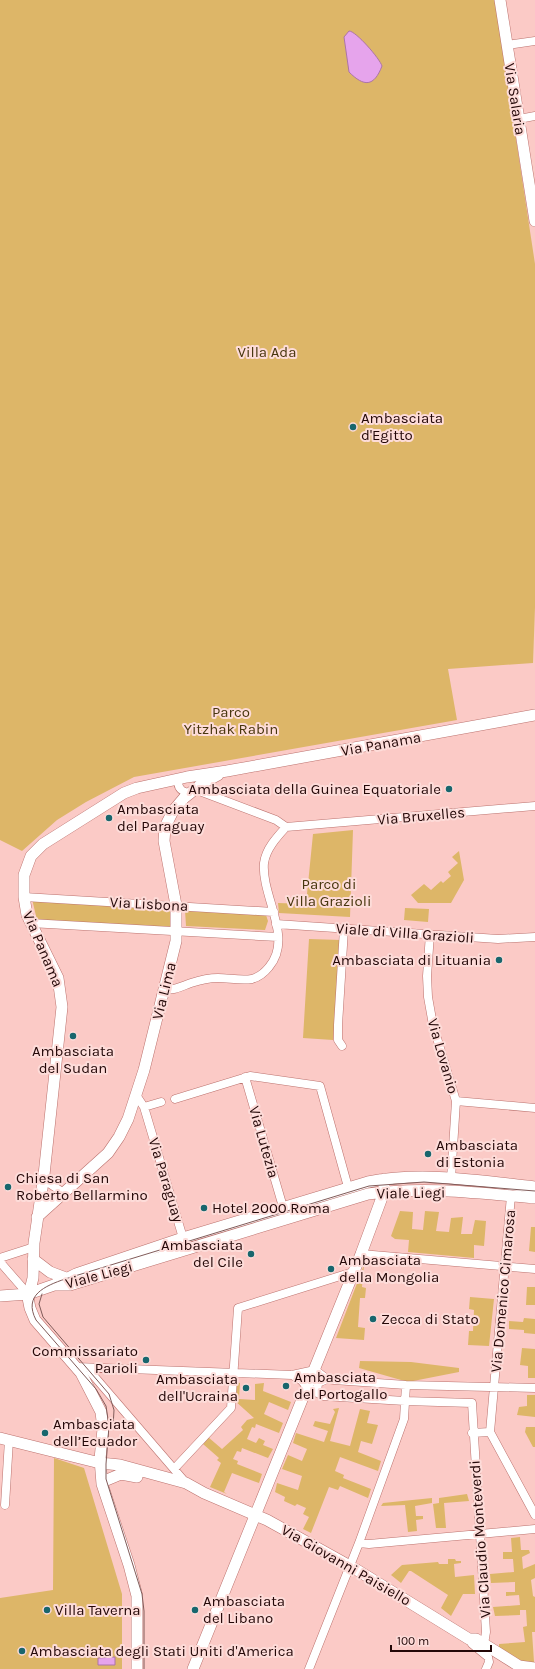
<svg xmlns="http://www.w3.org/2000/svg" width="535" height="1669" font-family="Karla,sans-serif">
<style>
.green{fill:#ddb668}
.water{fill:#e6a4ec;stroke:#ac75a7}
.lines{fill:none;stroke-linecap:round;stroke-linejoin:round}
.street-casing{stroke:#bc726e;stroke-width:9}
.secondary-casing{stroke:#bc726e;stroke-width:12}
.street{stroke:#fff;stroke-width:8}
.secondary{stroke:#fff;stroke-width:11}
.tram{stroke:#805b59;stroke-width:1}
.poi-dot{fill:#18666d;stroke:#fddcd9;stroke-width:1.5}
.labels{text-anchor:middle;stroke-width:4;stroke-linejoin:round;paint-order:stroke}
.street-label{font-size:15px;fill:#230707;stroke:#fddcd9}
.park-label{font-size:15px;fill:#47350d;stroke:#fddcd9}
.poi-label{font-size:15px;fill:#230707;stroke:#fddcd9;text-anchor:start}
</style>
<rect width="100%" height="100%" fill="#fbcac6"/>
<path class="green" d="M0 0H495L535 264V607L533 663 448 669 457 720 134 777 86 802 57 820 22 851 0 840Z
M353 830 350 917 279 913 278 903 306 904 313 834Z
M459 851 464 880 451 903H418L411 895 424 884 431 890 441 881 443 883 451 876 448 872 458 863 452 857Z
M32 899 172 908 173 927 37 920Z
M405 908 429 909 428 922 404 920Z
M185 910 266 915 268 921 265 930 186 926Z
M309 939 341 940 333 1040 303 1038Z
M400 1211 413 1212 412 1229 423 1230 425 1211 439 1212 436 1231 449 1232 451 1218 463 1217 461 1234H472L475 1220 486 1221 484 1246 474 1245V1258L408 1252 409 1240 395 1239 391 1236Z
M531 1227H535V1252L529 1251Z
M364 1265 362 1287 366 1288 365 1298H360L358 1327 365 1328 364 1340 336 1338Z
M527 1287H535V1305H526Z
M470 1297 494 1299 489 1346 468 1345 469 1331H473L474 1310 469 1309Z
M524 1318 535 1319V1334L524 1333V1330L509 1329V1321L523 1322Z
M522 1348 535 1349V1378H528V1366L520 1365Z
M360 1361 411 1362 459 1368V1372L408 1382 359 1368Z
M236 1382 240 1383 239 1399 255 1400V1384L264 1383 263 1391 291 1402 288 1410 269 1402 264 1414 283 1423 279 1433 256 1424 255 1428 252 1427 247 1439 256 1443 259 1438 265 1441 263 1445 273 1449 268 1458 242 1448 241 1452 237 1451 233 1459 238 1461 237 1464 262 1474 259 1483 232 1473 224 1492 227 1494 210 1487 221 1463 217 1460 219 1458 203 1444 208 1437 222 1449 243 1430 241 1427 247 1420 254 1418 234 1400Z
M527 1395H535V1417L517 1415 519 1407 527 1406Z
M339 1408 330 1441 350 1446 360 1409 370 1411 367 1423 378 1425 372 1444 361 1441 358 1452 381 1461 378 1471 340 1457 335 1471 344 1475 343 1478 371 1489 368 1498 340 1486 338 1490 329 1487 311 1533 303 1529 309 1517 303 1514 306 1508 297 1504 295 1506 284 1501 285 1497 275 1492 277 1483 298 1490 302 1476 282 1469 288 1455 302 1461 307 1449 293 1443 296 1433 324 1442 328 1431 313 1426 315 1421 330 1424 335 1412 333 1409Z
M526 1427H535V1447H533L525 1432Z
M54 1458 84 1468 122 1594V1669H0V1598L53 1590Z
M467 1494 469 1501 444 1503 446 1528H436L433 1504 439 1503V1498Z
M432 1498V1503L415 1506 416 1516H423V1519L416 1520 417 1531 408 1532 405 1505 381 1506 383 1503Z
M520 1537 521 1550H529L530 1553 522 1557 523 1569 535 1564V1578L531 1580 533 1596 535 1597V1632H532L534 1662C519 1663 510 1655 499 1648V1644L525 1642 523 1627 527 1626 526 1610H520V1615L495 1616 493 1607 520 1605 519 1595 506 1596V1592H515V1582L491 1583 490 1574 514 1572 513 1559H503V1552H512L511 1538Z
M448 1559H455L456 1561H461V1563L454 1564 455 1577 474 1575 475 1594H463L451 1616 441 1608 448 1595 411 1571H409L401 1583 391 1575 402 1565 438 1562 439 1564H448Z"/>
<path class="water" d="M349 31C356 31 380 59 382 66 374 87 364 87 349 72L344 37Z
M115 1657V1665H98V1658Z"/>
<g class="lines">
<g class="street-casing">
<path id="street" d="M507 45 535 41
M519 119 535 116
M180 779 178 783C179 790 183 792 189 793
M194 789 276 820 286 827 535 806
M24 897 274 912
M30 923 278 937
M276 924 498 939 535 937
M430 934 427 976 428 997 433 1025 456 1101 451 1179
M165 989C174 991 182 986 191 983 200 980 209 978 218 978 229 978 241 981 252 979 259 977 265 972 269 967 294 938 261 896 264 863 266 849 276 838 286 827
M342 1046 338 1040V1025L344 929
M245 1077 283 1207
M136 1095 144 1107 183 1238
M175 1099 250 1076 320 1086 348 1187
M456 1101 535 1108
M144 1107 161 1102
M44 1175 50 1184 64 1193
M511 1196 490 1432 535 1515
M361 1254 535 1269
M0 1258 34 1247
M0 1262 28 1294
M76 1367 292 1375 315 1370 327 1379 334 1380 406 1385 535 1388
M87 1368 186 1483
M292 1375 301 1380 307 1387 323 1396 405 1401 472 1403 486 1632 484 1644
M317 1393 318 1383 327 1379
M472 1433 490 1432
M174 1469 231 1408 238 1308 353 1272
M5 1505 9 1440
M359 1543 369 1544 535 1529
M469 1639 472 1644 488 1657 489 1662 486 1669
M309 1669 359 1543 404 1419 406 1385"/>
</g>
<g class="secondary-casing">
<path id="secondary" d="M500 0 535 221
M37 1217 108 1153 119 1137 128 1119 144 1070 176 941V905L164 841 165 827 173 811 184 798 203 783 218 775
M33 1259 50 1272 66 1278
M57 1285H70L368 1194C423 1186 480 1193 535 1198
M0 1296 28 1294 54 1285 76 1274 183 1238 368 1182C423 1171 480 1181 535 1187
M0 1438 100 1463 120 1465 186 1483 204 1493 267 1520 357 1570 469 1639H476L519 1666 535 1668
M102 1482 121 1474 137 1477
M137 1669V1596L129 1565 102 1484 100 1459 103 1429 101 1412 81 1373 35 1320 30 1308 28 1298 33 1278 34 1243 44 1175 62 1007 58 978 27 915 24 897V875L31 856 43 844 124 793 137 788 187 777 227 771 535 715
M193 1669 361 1254 384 1192V1179"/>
</g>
<use href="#street" class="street"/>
<use href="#secondary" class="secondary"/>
<path class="tram" d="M42 1294 39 1304 43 1317 109 1394 114 1410 113 1427
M144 1669V1611L142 1594 106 1479V1464L109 1426 106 1406 96 1389 36 1320C23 1295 45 1286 65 1279L369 1186 424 1182 535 1191"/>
</g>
<g class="poi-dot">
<circle cx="353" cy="427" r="4"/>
<circle cx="449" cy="789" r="4"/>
<circle cx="109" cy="818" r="4"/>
<circle cx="499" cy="960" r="4"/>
<circle cx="73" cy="1036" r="4"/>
<circle cx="428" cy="1154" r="4"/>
<circle cx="8" cy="1187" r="4"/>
<circle cx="204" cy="1208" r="4"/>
<circle cx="251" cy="1254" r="4"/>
<circle cx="331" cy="1269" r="4"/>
<circle cx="373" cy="1319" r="4"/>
<circle cx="146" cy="1360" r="4"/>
<circle cx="286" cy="1386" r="4"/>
<circle cx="246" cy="1388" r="4"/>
<circle cx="45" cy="1433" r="4"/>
<circle cx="47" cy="1610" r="4"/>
<circle cx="195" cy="1610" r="4"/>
<circle cx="22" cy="1651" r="4"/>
</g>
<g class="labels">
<g class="street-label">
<text transform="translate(515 99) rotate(81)" y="5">Via Salaria</text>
<text transform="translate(381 744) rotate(-10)" y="5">Via Panama</text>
<text transform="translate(421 816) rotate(-5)" y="5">Via Bruxelles</text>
<text transform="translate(149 904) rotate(3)" y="5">Via Lisbona</text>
<text transform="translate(405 933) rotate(4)" y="5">Viale di Villa Grazioli</text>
<text transform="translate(43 949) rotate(67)" y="5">Via Panama</text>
<text transform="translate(164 991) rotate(-76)" y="5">Via Lima</text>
<text transform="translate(443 1056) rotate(74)" y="5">Via Lovanio</text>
<text transform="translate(264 1142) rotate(74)" y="5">Via Lutezia</text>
<text transform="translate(166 1180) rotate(73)" y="5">Via Paraguay</text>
<text transform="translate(411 1193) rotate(-1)" y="5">Viale Liegi</text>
<text transform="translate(99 1275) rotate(-15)" y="5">Viale Liegi</text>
<text transform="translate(503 1291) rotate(-85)" y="5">Via Domenico Cimarosa</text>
<text transform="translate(480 1539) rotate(-94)" y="5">Via Claudio Monteverdi</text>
<text transform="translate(346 1565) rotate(30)" y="5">Via Giovanni Paisiello</text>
</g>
<g class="park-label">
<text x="267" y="357">Villa Ada</text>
<text x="231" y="717">Parco<tspan x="231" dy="17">Yitzhak Rabin</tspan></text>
<text x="329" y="889">Parco di<tspan x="329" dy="17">Villa Grazioli</tspan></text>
</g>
<g class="poi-label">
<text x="361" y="423">Ambasciata<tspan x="361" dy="17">d'Egitto</tspan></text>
<text x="441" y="794" text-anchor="end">Ambasciata della Guinea Equatoriale</text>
<text x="117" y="814">Ambasciata<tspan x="117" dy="17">del Paraguay</tspan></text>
<text x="491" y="965" text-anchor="end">Ambasciata di Lituania</text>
<text x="73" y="1056" text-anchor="middle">Ambasciata<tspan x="73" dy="17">del Sudan</tspan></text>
<text x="436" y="1150">Ambasciata<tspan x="436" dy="17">di Estonia</tspan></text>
<text x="16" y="1183">Chiesa di San<tspan x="16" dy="17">Roberto Bellarmino</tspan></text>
<text x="212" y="1213">Hotel 2000 Roma</text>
<text x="243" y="1250" text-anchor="end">Ambasciata<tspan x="243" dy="17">del Cile</tspan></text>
<text x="339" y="1265">Ambasciata<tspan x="339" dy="17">della Mongolia</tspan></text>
<text x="381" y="1324">Zecca di Stato</text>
<text x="138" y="1356" text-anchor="end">Commissariato<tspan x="138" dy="17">Parioli</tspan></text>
<text x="294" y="1382">Ambasciata<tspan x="294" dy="17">del Portogallo</tspan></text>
<text x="238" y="1384" text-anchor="end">Ambasciata<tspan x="238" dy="17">dell'Ucraina</tspan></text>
<text x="53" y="1429">Ambasciata<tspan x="53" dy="17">dell’Ecuador</tspan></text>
<text x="203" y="1606">Ambasciata<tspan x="203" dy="17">del Libano</tspan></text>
<text x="55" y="1615">Villa Taverna</text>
<text x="30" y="1656">Ambasciata degli Stati Uniti d'America</text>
</g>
</g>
<path d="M391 1645v6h100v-6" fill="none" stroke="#230707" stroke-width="2"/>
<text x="397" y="1645" font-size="12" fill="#230707" stroke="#fddcd9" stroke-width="3" paint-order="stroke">100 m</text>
</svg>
